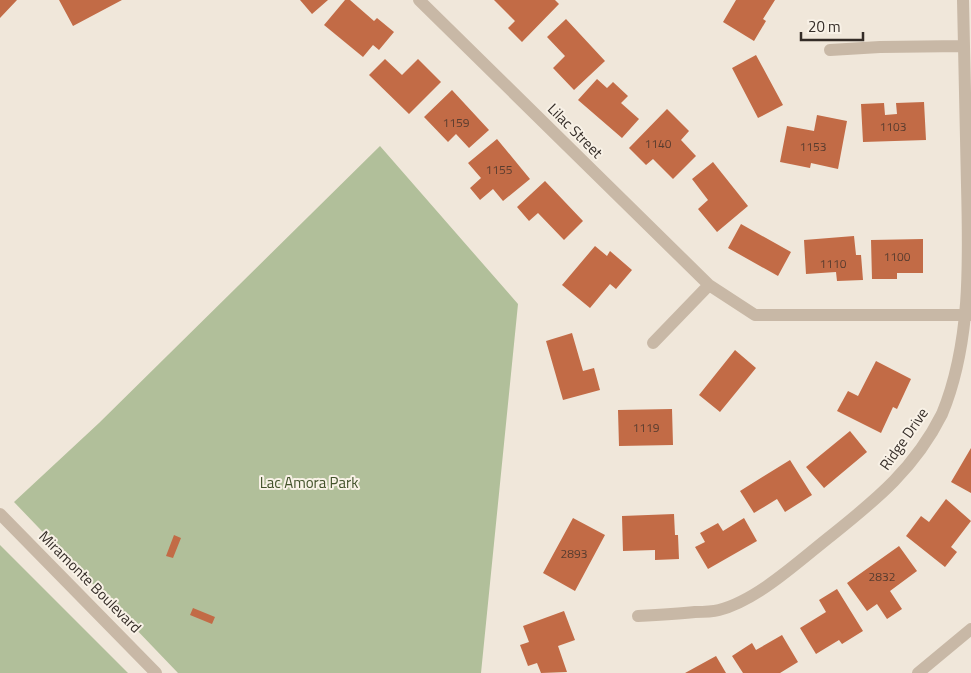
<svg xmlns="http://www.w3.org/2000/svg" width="971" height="673" font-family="'Titillium Web',sans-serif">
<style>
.green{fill:#b1bf9a}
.building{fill:#c26b46}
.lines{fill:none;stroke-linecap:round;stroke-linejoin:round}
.street{stroke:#c8b8a6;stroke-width:12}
.labels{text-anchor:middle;stroke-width:4;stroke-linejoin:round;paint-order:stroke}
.number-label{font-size:12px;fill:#583c2f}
.street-label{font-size:15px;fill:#342c27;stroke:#f8f1e6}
.park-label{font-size:15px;fill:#42522b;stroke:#f8f1e6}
</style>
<rect width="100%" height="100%" fill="#f0e7da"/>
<path class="green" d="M380 146 518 304 481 673H178L14 502 99 423Z
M0 545 128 673H0Z"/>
<path class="building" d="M0 0H17L0 18Z
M59 0H122L73 26Z
M300 0H328L312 14Z
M345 0H350L374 21 377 18 394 32 379 50 373 45 363 57 324 25Z
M494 0H555L559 4 522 42 508 28 515 21Z
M736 0H775L763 19 766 21 754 41 723 22Z
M566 19 605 61 574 90 553 68 565 56 547 37Z
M756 55 783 105 758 118 732 68Z
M385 59 402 75 418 59 441 82 409 114 369 75Z
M597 79 607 88 613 82 628 96 621 103 639 119 622 138 578 100Z
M452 90 489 130 469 148 456 134 448 142 424 117Z
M924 102 926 140 863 142 861 104 884 103 885 115 897 114 896 103Z
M667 109 689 131 681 140 696 156 673 179 653 159 646 165 629 148Z
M817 115 847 121 838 169 811 163 810 168 780 162 787 126 814 131Z
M497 139 530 179 503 201 493 189 480 200 470 188 481 178 468 163Z
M713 162 748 206 717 232 698 209 708 200 692 179Z
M545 181 583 221 564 240 538 213 529 221 517 207Z
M741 224 791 252 778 276 728 248Z
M854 236 856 255H861L863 280 837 281 836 272 806 274 804 240Z
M923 239V273H897V279H872L871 240Z
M595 246 607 256 610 251 632 270 616 289 610 284 590 308 562 285Z
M572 333 583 371 594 368 600 390 563 400 546 341Z
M735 350 756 368 720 412 699 395Z
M876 361 911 379 897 409 893 407 881 433 837 411 848 391 858 396Z
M672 409 673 445 619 446 618 410Z
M850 431 867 452 824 488 806 467Z
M971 448V493L951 482Z
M790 460 812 495 785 512 777 499 754 513 740 491Z
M946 499 971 521 951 547 957 552 945 567 906 536 921 516 929 522Z
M674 514 675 535H678L679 559 655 560V550L623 551 622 516Z
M573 518 605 535 575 591 543 573Z
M744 518 757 541 708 569 695 547 705 542 700 533 718 523 723 531Z
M174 535 181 538 173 558 166 556Z
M899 546 917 571 890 591 902 609 887 619 877 604 867 611 847 583Z
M837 589 863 631 842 644 839 640 816 654 800 628 826 612 819 600Z
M193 608 215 617 212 624 190 615Z
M564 611 575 640 558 646 567 672 541 673 537 663 528 666 520 645 529 642 523 626Z
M782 635 798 662 780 673H743L732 656 752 643 756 650Z
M716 656 726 673H685Z"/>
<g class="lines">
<path class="street" d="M419 0 709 285 755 315H971
M830 50 880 47 964 46
M653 343 709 285
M0 514 156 673
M638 616C657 615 676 614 695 612 702 612 711 612 719 610 758 600 800 560 832 535 877 499 915 468 942 414 971 344 969 262 967 185 966 123 964 62 963 0
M918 673 971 629"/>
</g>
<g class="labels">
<g class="number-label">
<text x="456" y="127">1159</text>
<text x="893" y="131">1103</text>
<text x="658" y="148">1140</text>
<text x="813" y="151">1153</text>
<text x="499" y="174">1155</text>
<text x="897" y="261">1100</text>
<text x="833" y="268">1110</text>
<text x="646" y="432">1119</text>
<text x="574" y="558">2893</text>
<text x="882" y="581">2832</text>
</g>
<g class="street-label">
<text transform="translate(575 131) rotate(45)" y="5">Lilac Street</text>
<text transform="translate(904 439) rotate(-55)" y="5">Ridge Drive</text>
<text transform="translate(90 582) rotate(45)" y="5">Miramonte Boulevard</text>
</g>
<g class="park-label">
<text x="309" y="488">Lac Amora Park</text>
</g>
</g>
<path d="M801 32v8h62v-8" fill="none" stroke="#342c27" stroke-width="2.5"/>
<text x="808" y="32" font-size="15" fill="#342c27" stroke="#f8f1e6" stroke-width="4" paint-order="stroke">20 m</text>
</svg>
